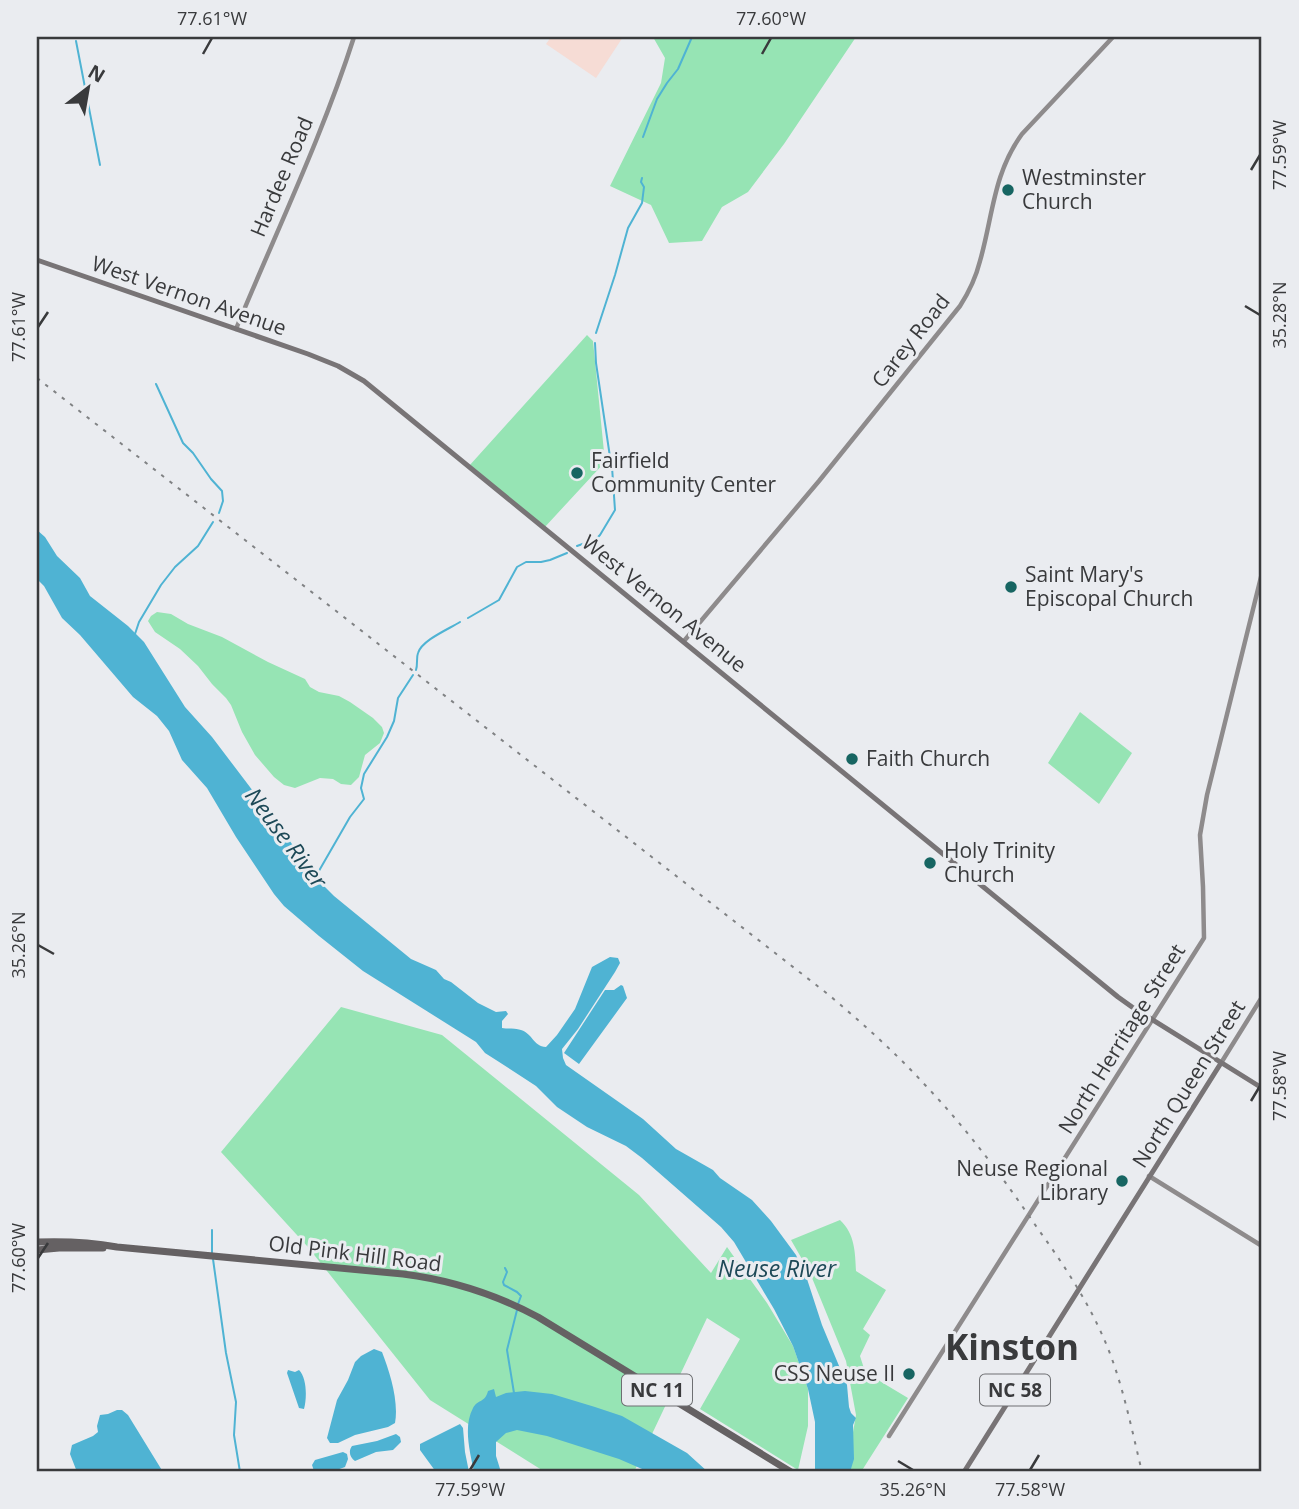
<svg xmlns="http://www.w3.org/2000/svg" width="1299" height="1509" font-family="'Open Sans',sans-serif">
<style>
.education{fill:#f6dcd5}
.green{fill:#96e4b4}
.water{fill:#4fb3d3}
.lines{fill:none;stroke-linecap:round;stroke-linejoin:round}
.stream{stroke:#4fb3d3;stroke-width:2}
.secondary{stroke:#8e8b8c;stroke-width:4.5}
.primary{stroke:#787476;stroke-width:5}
.highway{stroke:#656163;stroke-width:7}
.rail{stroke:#808284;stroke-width:2;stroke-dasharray:3.5 7;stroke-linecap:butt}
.ticks{fill:none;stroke:#393a3c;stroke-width:2.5}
.poi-dot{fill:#176562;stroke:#eaecf0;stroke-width:2.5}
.labels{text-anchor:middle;stroke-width:6;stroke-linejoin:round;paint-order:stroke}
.shield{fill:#eaecf0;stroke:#6e6f72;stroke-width:2}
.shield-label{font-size:19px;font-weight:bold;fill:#393a3c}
.street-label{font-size:21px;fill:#393a3c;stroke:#eaecf0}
.poi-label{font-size:21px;fill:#393a3c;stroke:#eaecf0;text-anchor:start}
.water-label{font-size:23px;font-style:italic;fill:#1d4957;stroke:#eaecf0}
.town-label{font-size:35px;font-weight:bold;fill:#393a3c;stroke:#eaecf0}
.neatline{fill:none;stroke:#393a3c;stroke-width:2.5}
.ticks-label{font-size:18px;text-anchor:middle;fill:#393a3c}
</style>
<rect width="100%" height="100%" fill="#eaecf0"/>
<path class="education" d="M551 37H623L596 78 546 44Z"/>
<path class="green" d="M653 37H856L784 144 748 192 722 207 702 241 669 243 651 205 610 186 661 83 665 58Z
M587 335 593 341 605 462 544 528 469 466Z
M157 612 171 614 188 624 222 637 268 662 305 679 310 687 319 692 339 696 350 702 373 718 382 727 384 733 380 743 365 755 359 777 351 785 341 784 333 779 320 778 295 788 284 785 274 777 255 755 242 732 231 705 226 698 212 684 198 666 180 649 155 632 148 621 151 616Z
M1080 712 1132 753 1099 804 1048 763Z
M341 1007 442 1035 639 1195 711 1273 727 1247 767 1303 793 1346 808 1389V1426L798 1470 700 1409 740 1339 707 1318 634 1472H545L430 1400 307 1246 221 1152Z
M840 1220C855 1234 855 1252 856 1271L886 1290 863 1329 870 1335 860 1356 868 1381 878 1380 908 1398 861 1472H846L856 1415 846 1361 810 1273 791 1240Z"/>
<path class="water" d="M37 530 45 537 57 556 80 578 90 596 128 626 144 642 185 707 212 737 278 824 315 877 334 896 411 959 436 970 444 979 451 982 478 1003 496 1012 506 1011 508 1014 502 1021V1028C507 1029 515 1028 521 1030 533 1034 533 1046 546 1047L557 1035 575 1009 592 967 610 957 618 958 620 963 615 972 578 1029 562 1049 563 1058 566 1065 643 1119 676 1149 713 1170 720 1178 752 1200 771 1221 796 1255 807 1279 822 1325 847 1385 849 1407 851 1413 856 1418 853 1425 854 1459 850 1472H815V1422L808 1389 793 1346 774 1309 734 1242 721 1227 642 1158 626 1146 587 1127 557 1107 536 1086 496 1060 485 1053 476 1042 363 971 319 936 284 906 274 894 236 837 207 788 182 760 169 731 157 716 133 697 80 635 62 618 44 586 37 579Z
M621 985 623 986 627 998 579 1064 564 1053 605 990H614Z
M374 1349 382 1352C390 1373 399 1401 395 1423L388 1427 355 1435 338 1443H330L327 1438 337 1400 348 1380 355 1362 361 1356Z
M288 1370 295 1372 299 1370C307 1378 307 1398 304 1409L299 1408 287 1373Z
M494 1389 496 1397 506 1393 525 1391 552 1394 595 1407 622 1416 687 1453 708 1472H649L619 1459 547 1436 517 1430 506 1433 496 1442V1456L501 1472H474C470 1452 463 1427 473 1408 478 1399 485 1403 488 1391Z
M117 1410H122L128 1415 163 1472H77L70 1454 72 1445 93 1436 98 1432 97 1426 100 1415 108 1414Z
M460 1424 463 1428 465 1452 469 1472H436L420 1450V1444Z
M396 1434 400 1437 401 1442 393 1450 376 1452 355 1461C350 1458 348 1451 352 1446L377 1441Z
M343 1452 347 1454 348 1459 345 1467 331 1472 314 1471 312 1465 315 1460Z"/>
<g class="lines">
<path class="stream" d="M76 41 100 165
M643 137 657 99 667 83 678 69 692 37
M596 333 615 275 628 228 642 203 644 187 641 182 642 178
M595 343 596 363 610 457
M156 384 183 443 193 453 211 479 222 491 223 501 219 513
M577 546 596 539 600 535 615 510 612 467
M468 618 499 600 517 567 526 562H541L550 560 567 553
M135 634 139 622 161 585 175 567 198 546 213 522
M416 670C418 664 416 658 418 653 422 640 449 629 460 622
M316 876 350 817 364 799 361 788 364 774 387 737 394 721 398 698 413 675
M212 1230V1253
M213 1259 226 1353 236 1402 234 1435 240 1472
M505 1268 507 1272 503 1282 504 1285 517 1292 521 1296 518 1304
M514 1393 507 1350 517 1310"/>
<path class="secondary" d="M236 329C276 232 322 137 354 37
M684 641 819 481 960 306C969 292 976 277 980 261 993 216 993 174 1022 134L1113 37
M1221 1063 1262 997
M1149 1176 1262 1246
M889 1436 1204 938 1203 887 1200 835 1207 795 1262 573"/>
<path class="primary" d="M37 260 308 354 338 366 364 381 1118 997 1132 1007 1262 1088
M964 1472 1221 1063"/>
<path class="highway" d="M37 1242C64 1241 90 1242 117 1247L403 1274C451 1280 495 1294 538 1317L791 1472
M37 1250 59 1248H103"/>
<path class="rail" d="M37 378 829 995C863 1024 896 1053 926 1086 968 1130 1004 1179 1038 1229 1067 1269 1095 1312 1112 1359 1125 1395 1133 1435 1142 1472"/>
</g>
<path class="ticks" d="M203 54 212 38M762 54 771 38M1251 170 1260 155M1245 306 1260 315M38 327 48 312M38 945 54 954M1251 1101 1260 1086M38 1258 48 1243M898 1461 913 1470M470 1470 479 1455M1030 1470 1039 1455"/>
<g class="poi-dot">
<circle cx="1008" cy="190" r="7"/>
<circle cx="577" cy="473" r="7"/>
<circle cx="1011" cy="587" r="7"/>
<circle cx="852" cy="759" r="7"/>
<circle cx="930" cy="863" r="7"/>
<circle cx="1122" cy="1181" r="7"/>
<circle cx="909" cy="1374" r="7"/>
</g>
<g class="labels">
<g class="shield">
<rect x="622" y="1374.5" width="70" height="31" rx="5"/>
<rect x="980" y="1374.5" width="70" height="31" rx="5"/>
</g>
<g class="shield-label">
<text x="657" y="1397">NC 11</text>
<text x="1015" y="1397">NC 58</text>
</g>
<g class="street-label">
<text transform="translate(282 177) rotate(-67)" y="7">Hardee Road</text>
<text transform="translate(189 296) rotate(19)" y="7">West Vernon Avenue</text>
<text transform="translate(911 341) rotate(-52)" y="7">Carey Road</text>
<text transform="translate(664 604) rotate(39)" y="7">West Vernon Avenue</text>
<text transform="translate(1122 1039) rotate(-58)" y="7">North Herritage Street</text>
<text transform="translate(1189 1084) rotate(-58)" y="7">North Queen Street</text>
<text transform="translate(355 1254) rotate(7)" y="7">Old Pink Hill Road</text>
</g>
<g class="poi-label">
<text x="1022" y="185">Westminster<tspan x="1022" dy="24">Church</tspan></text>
<text x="591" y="468">Fairfield<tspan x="591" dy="24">Community Center</tspan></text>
<text x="1025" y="582">Saint Mary's<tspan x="1025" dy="24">Episcopal Church</tspan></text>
<text x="866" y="766">Faith Church</text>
<text x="944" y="858">Holy Trinity<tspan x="944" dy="24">Church</tspan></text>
<text x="1108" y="1176" text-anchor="end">Neuse Regional<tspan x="1108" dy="24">Library</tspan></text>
<text x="895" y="1381" text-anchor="end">CSS Neuse II</text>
</g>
<g class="water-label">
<text transform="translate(286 838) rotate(53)" y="8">Neuse River</text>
<text x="777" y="1277">Neuse River</text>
</g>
<g class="town-label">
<text x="1012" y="1360">Kinston</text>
</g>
</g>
<rect width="1299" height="1509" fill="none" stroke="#eaecf0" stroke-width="77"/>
<g transform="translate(88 88) rotate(31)" stroke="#eaecf0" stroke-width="5" paint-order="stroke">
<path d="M0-5L12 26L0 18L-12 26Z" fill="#393a3c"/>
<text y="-10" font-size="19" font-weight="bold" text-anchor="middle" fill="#393a3c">N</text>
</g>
<rect x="38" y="38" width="1222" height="1432" class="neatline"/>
<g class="ticks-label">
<text x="212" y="25">77.61°W</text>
<text x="771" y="25">77.60°W</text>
<text transform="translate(1280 155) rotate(-90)" y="6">77.59°W</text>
<text transform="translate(1280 315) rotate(-90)" y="6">35.28°N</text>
<text transform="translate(19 327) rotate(-90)" y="6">77.61°W</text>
<text transform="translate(19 945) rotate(-90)" y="6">35.26°N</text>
<text transform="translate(1280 1086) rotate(-90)" y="6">77.58°W</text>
<text transform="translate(19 1258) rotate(-90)" y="6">77.60°W</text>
<text x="470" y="1496">77.59°W</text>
<text x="913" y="1496">35.26°N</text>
<text x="1030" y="1496">77.58°W</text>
</g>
</svg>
